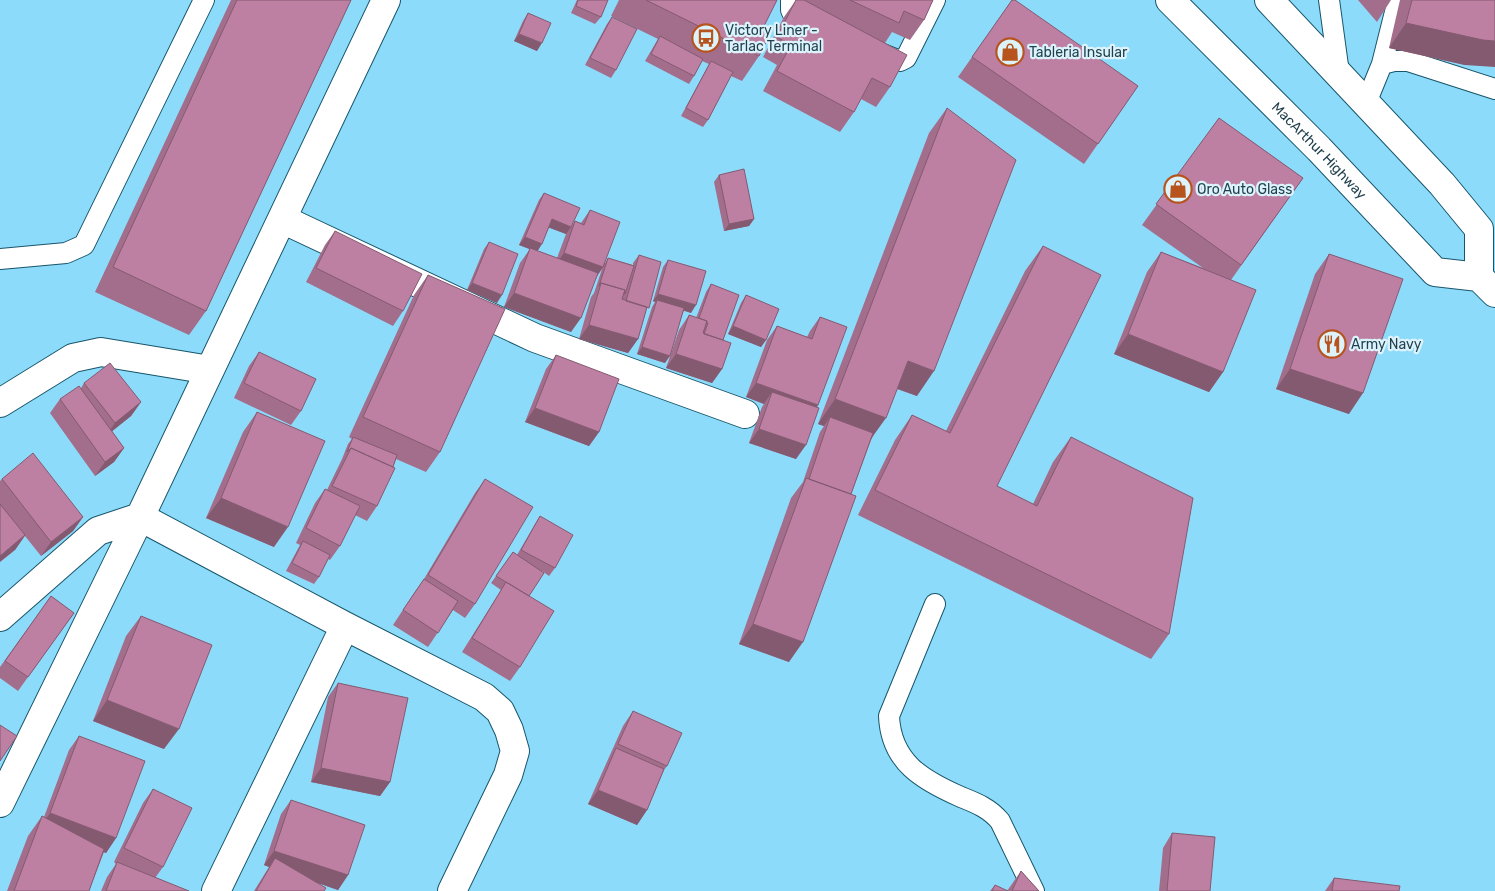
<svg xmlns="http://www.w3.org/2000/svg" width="1495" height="891" font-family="Rubik,sans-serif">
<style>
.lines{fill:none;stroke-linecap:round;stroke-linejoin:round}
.lane-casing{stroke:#17566b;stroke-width:22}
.street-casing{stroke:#17566b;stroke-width:30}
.highway-casing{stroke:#17566b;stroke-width:30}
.lane{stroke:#fff;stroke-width:20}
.street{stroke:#fff;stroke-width:28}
.highway{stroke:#fff;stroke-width:28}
.wall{fill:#a36e8b;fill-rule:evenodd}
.shaded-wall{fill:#845a71}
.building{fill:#bd80a2;stroke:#845a71}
.labels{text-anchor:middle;stroke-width:4.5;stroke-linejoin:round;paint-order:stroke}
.poi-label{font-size:14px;fill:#1f3f4c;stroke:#ddf3fc;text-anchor:start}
.street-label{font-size:14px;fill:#1f3f4c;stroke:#ddf3fc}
</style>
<rect width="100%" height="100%" fill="#8ddbfa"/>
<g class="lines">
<g class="lane-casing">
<path id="lane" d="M791 0V10L797 23 806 26
M1329 0 1339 73
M880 53 900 61 906 58 935 0
M1382 64 1398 0
M1366 103 1382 64 1394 61H1408L1495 89
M0 259 66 253 84 245 204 0
M935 604 889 716C891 762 922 780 961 797 976 803 989 808 1000 821L1034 891"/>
</g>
<g class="street-casing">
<path id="street" d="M282 219 535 338 745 414
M0 403 73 358 101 352 210 370
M0 617 98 531 140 517 345 626 484 697 500 711 509 730 515 751 508 775 452 891
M0 803 140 517 386 0
M216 891 345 626"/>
</g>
<g class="highway-casing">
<g id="highway">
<path id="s1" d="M1170 0 1319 149 1435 272 1479 277 1495 293"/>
<path d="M1269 0 1442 184 1479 229V277"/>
</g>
</g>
<use href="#lane" class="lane"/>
<use href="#street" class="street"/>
<use href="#highway" class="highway"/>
</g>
<path class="wall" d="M231 0H351L206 311 189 335 95 292Z
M577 0H608L601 17 595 24 571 13Z
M619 0H777L762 30 759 56 742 81 731 76 708 120 703 127 681 116 709 64 702 61 694 76 689 84 645 61 658 39 611 16Z
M796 0H933L924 20 910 40 892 32 885 43 890 87 876 107 861 99 854 112 840 132 763 91 777 65 763 57 784 17Z
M1012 0 1138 86 1084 164 958 77Z
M1358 0H1391L1377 22Z
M1400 0H1495L1465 65 1389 48Z
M528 13 537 51 514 41 523 21Z
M612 17 616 70 611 78 585 65 607 24Z
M947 108 917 396 897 389 871 440 789 662 739 644 791 498 803 482 820 432 824 426 818 424 929 133Z
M1219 118 1303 178 1231 280 1223 372 1209 392 1114 354 1147 272 1161 252 1203 268 1142 225Z
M719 175 754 219 749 226 724 231 714 182Z
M544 193 571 227 575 221 581 223 590 210 605 263 608 258 633 265V263L639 255 646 311 638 339 628 353 579 339 591 297 594 293 602 269 597 276 571 332 504 307 520 263 530 249 519 245 539 200ZM549 227 566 234 557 258 537 251Z
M335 231 403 311 393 326 306 282 325 245Z
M489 242 497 303 467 290 484 249Z
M1043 246 997 486 1033 504 1053 462 1071 437 1169 634 1151 659 858 515 895 440 912 415 946 431 1025 271Z
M1329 254 1349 414 1276 389 1315 274Z
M668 260 691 313 684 310 665 363 637 354 652 307 655 302 653 301 663 267Z
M428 275 440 452 426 472 396 459 377 506 367 521 355 515 340 546 330 560 328 559 319 577 314 584 286 571 300 545 296 543 315 503 325 489 327 490 342 459 348 444 352 439 349 437 414 295Z
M711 284 723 340 722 369 712 383 666 368 679 330 689 315 696 318 706 292Z
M746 295 766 340 761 347 728 334 741 303Z
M820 317 818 405 796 459 749 443 762 407 764 404 746 397 767 340 777 326 807 337 810 331Z
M259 352 301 411 291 425 234 398 249 366Z
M556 355 599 432 589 446 525 422 546 369Z
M84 383 141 402 131 416 112 431 124 448 114 462 95 476 50 413 60 399 81 388Z
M257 412 274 547 206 518 243 432Z
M2 479 83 517 73 531 41 556 25 536 15 550 0 504V481Z
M485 479 475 604 465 618 453 610 428 647 393 625 414 593 424 579 475 493Z
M540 516 555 568 549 576 542 571 529 596 520 667 510 681 462 652 501 590 491 583 513 552 517 555 535 524Z
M51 596 74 613 18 691 0 678V667Z
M141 616 164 749 93 721 126 636Z
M338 683 390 782 380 796 311 782 328 697Z
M633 711 667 766 664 770 647 810 637 825 588 804 623 726Z
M79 736 116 838 106 853 104 852 89 891H7L28 836 42 816 44 817 69 750Z
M153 789 163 867 155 878 189 891H101L107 877 116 864 114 862 143 803Z
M291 800 348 875 338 890 316 882 324 891H254L269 867 264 865 281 814Z
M1172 833 1210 891H1159L1163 848Z
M1021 871 1039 891H990L995 885 1007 891Z
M1334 878 1399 891H1325Z"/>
<path class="shaded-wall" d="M1406 23 1495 41V67L1465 65 1389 48Z
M519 34 542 43 537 51 514 41Z
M552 219 571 227 566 234 547 227Z
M754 219 749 226 724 231 729 224Z
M525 237 542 244 537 252 519 245Z
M564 253 603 267 593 282 554 267Z
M472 283 502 295 497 303 467 290Z
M514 293 581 318 571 332 504 307Z
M658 294 696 305 691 313 656 302 657 300 655 302 653 301Z
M589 325 638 339 628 353 579 339Z
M733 326 766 340 761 347 728 334Z
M1128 334 1223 372 1209 392 1114 354Z
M642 347 670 356 665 363 637 354Z
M676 354 722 369 712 383 666 368Z
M908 361 934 371 917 396 890 386Z
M1290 369 1363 393 1349 414 1276 389Z
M756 383 818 405 808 419 772 392 764 404 746 397Z
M835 399 886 418 868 443 830 417 824 426 818 424Z
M141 402 131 416 105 437 115 423Z
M535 408 599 432 589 446 525 422Z
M759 429 806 445 796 459 749 443Z
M124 448 114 462 95 476 105 462Z
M221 498 288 527 274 547 206 518Z
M83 517 73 531 41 556 51 542Z
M25 535 15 550 0 562V556Z
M753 624 803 642 789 662 739 644Z
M107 700 179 729 164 749 93 721Z
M321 768 390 782 380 796 311 782Z
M598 790 647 810 637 825 588 804Z
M50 813 116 838 106 853 40 827Z
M274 851 348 875 338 890 270 867 275 858 269 867 264 865Z"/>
<path class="building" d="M237 0H351L206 311 113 267Z
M578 0H608L601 17 576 6Z
M646 0H777L762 30 770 34 759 56Z
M796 0H804L907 55 890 87 872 78 854 112 777 71 791 45 777 37Z
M850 0H933L924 20 904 11 899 23Z
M1012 0H1015L1138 86 1098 144 972 57Z
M1412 0H1495V41L1483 40 1406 23Z
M528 13 551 23 542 43 519 34Z
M612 17 637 29 616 70 590 58Z
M660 36 703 59 694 76 651 54Z
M711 61 733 72 708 120 686 108Z
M947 108 1016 160 934 371 908 361 886 418 835 399Z
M1219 118 1303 178 1241 265 1156 204Z
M744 169 754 219 729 224 719 175Z
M544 193 580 208 571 227 552 219 542 244 525 237Z
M590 210 620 222 603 267 564 253 575 221 584 225Z
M335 231 422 274 403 311 316 268Z
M489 242 518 254 502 295 472 283Z
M1043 246 1101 275 997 486 1037 506 1071 437 1193 498 1169 634 875 490 912 415 950 433Z
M530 248 598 273 581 318 514 293Z
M1161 252 1256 290 1223 372 1128 334Z
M1329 254 1403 279 1363 393 1290 369Z
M639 255 661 262 649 308 626 301Z
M608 258 634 266 625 294H624L625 290 601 283 599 286Z
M668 260 706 271 696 305 658 294Z
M428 275 505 309 440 452 363 417Z
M601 283 625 290 622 299 647 307 638 339 589 325Z
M711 284 739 295 723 340 704 334 708 323H706L707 321 699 318Z
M746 295 779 309 766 340 733 326Z
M657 300 684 308 670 356 642 347Z
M689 315 707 321 703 333 731 343 722 369 676 354Z
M820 317 847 327 818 405 756 383 777 326 812 339Z
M259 352 316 379 301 411 244 383Z
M556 355 619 379 599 432 535 408Z
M110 363 141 402 115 423 84 383Z
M79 386 124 448 105 462 60 399Z
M772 392 819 408 806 445 759 429Z
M257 412 325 441 288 527 221 498Z
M830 417 873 433 851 494 809 479Z
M353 437 397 455 393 467 351 448 347 452Z
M351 448 395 468 377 506 332 486Z
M33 453 83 517 51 542 2 479Z
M806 478 856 496 803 642 753 624Z
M485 479 533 507 475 604 428 575Z
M325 489 360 506 340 546 306 528Z
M0 504 25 535 0 556Z
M540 516 573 535 555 568 521 550Z
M303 541 330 555 319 577 292 563Z
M513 552 544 573 529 596 496 576Z
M424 579 458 601 438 633 403 610Z
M506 582 554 611 520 667 472 638Z
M51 596 74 613 28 677 5 661Z
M141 616 212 645 179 729 107 700Z
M338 683 408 698 390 782 321 768Z
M633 711 682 733 667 766 618 744Z
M0 725 17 736 0 761Z
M79 736 145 761 116 838 50 813Z
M616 748 664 769 647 810 598 790Z
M153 789 192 808 163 867 124 848Z
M291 800 365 825 348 875 274 851Z
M42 816 104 849 89 891H14Z
M1172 833 1215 837 1210 891H1167Z
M275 858 326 888 324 891H256Z
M117 862 189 891H106Z
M1021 871 1039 891H1012Z
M1334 878 1400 886 1399 891H1332Z
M995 885 1008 891H992Z"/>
<defs>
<g id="bus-ring" transform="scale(1.4375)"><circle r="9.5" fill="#ddf3fc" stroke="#b7541d" stroke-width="1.5"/><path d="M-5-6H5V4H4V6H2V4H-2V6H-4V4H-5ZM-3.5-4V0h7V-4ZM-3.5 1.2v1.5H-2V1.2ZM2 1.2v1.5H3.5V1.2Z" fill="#b7541d"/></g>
<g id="shop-ring" transform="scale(1.4375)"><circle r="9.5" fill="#ddf3fc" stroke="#b7541d" stroke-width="1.5"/><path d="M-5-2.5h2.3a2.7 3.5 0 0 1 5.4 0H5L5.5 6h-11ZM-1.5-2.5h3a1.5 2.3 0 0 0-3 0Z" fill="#b7541d"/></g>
<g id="restaurant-ring" transform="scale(1.4375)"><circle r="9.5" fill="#ddf3fc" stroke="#b7541d" stroke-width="1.5"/><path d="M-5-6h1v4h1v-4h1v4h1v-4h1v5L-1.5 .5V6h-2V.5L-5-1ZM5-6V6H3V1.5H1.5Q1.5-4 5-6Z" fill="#b7541d"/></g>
</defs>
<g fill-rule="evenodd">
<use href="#bus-ring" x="706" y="38"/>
<use href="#shop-ring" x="1010" y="52"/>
<use href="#shop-ring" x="1178" y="189"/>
<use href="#restaurant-ring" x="1332" y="344"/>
</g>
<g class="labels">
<g class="poi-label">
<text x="725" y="35">Victory Liner -<tspan x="725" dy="16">Tarlac Terminal</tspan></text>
<text x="1029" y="57">Tableria Insular</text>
<text x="1197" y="194">Oro Auto Glass</text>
<text x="1351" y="349">Army Navy</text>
</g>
<g class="street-label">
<text dy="5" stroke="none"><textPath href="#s1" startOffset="212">MacArthur Highway</textPath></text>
</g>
</g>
</svg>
